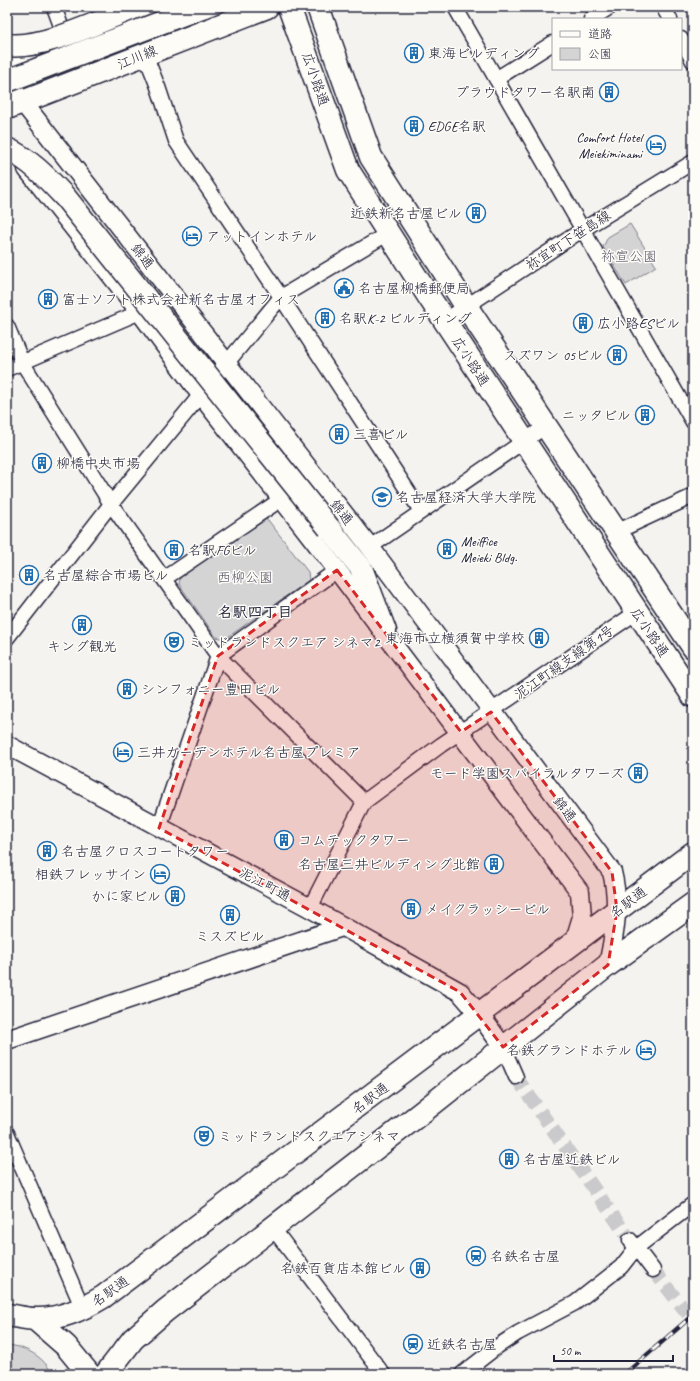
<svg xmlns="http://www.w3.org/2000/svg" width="700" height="1381" font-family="Caveat,'Klee One',sans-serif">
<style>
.green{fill:#d5d4d5;stroke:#7c7b88}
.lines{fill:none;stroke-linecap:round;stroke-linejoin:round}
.minor-tunnel{stroke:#cac9cb;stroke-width:14;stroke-dasharray:14 7;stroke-linecap:butt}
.minor-casing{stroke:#22223b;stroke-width:17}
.tertiary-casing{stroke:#22223b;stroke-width:21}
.primary-casing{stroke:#22223b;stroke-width:25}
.motorway-casing{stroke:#22223b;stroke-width:25}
.minor{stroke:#fdfcf7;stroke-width:14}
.tertiary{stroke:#fdfcf7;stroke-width:18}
.primary{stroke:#fdfcf7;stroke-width:22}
.motorway{stroke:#fdfcf7;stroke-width:22}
.rail-casing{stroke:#22223b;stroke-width:4.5}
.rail{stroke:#fdfcf7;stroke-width:3;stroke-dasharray:9;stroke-linecap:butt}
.motorway-bridge-casing{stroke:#22223b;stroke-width:25;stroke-linecap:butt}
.motorway-bridge{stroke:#fdfcf7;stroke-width:22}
.marked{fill:#d62828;fill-opacity:0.2;stroke:#d62828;stroke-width:3;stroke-dasharray:8 5;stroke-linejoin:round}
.labels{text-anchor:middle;stroke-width:3;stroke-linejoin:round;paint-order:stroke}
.poi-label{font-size:14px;fill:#22223b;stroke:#fdfcf7;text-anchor:start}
.street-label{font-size:14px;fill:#22223b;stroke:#fdfcf7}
.park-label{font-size:14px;fill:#585769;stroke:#fdfcf7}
.neighbourhood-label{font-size:15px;font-weight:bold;fill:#22223b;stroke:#fdfcf7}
</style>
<rect width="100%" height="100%" fill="#f4f3ef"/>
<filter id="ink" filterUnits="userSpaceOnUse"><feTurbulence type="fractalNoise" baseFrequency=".025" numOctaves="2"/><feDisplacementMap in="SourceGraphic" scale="8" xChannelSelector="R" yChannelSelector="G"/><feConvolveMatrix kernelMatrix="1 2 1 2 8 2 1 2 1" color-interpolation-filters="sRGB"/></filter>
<g filter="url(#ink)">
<path class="green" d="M630 224 656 266 626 285 603 247 608 237Z
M262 519 268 520 308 572 309 580 225 639 216 637 179 584 180 577Z
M7 1345C24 1346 45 1357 52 1374H7Z"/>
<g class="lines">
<path class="minor-tunnel" d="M516 1077 630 1240
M653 1270 693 1320"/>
<g class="minor-casing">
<path id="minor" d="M54 7 67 42
M455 7 693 422
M663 7 670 19
M591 19 610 7
M681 39 693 61
M145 54 158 87 176 141 281 297 421 511
M496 79 553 43
M444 321 582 230 693 162
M7 326 22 362 111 504 218 656 364 802
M7 369 140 312
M616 532 693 496
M370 547 546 426
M164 579 283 498
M7 638 111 504 281 297 387 234
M159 828 218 656 337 570
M310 908 364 802 441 745 637 612
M503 1047 516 1077
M7 1133 83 1309
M272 1227 383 1374
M630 1240 653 1270
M462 1374 498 1346 518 1333 575 1303 621 1267 636 1248 693 1204"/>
</g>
<g class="tertiary-casing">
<path id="tertiary" d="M7 82 370 547 612 872C620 904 615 933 608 965
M27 169 140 312 201 395 337 570 580 892 582 917 574 943
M7 745 310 908 460 992 480 1015 503 1047
M7 1040 342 927"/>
</g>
<g class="primary-casing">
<path id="primary" d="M289 7 348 170 429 297 693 696
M318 7 371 157 466 306 693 647
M117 24 160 7
M7 65 66 44
M7 108 267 7
M7 1315C16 1316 26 1319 35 1319 60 1320 83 1309 103 1297L693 853
M35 1319 66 1346 89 1374
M106 1374 133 1339 165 1311 421 1113 608 965 693 904"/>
</g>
<g class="motorway-casing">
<path id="motorway" d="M329 528 361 568 385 631"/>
</g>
<use href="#minor" class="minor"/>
<use href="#tertiary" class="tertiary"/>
<use href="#primary" class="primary"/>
<use href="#motorway" class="motorway"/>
<g class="rail-casing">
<path id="rail" d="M625 1374 693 1315"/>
</g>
<use href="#rail" class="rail"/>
<g class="motorway-bridge-casing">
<path id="motorway-bridge" d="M7 45C42 50 102 20 136 7
M7 81 202 7
M7 149C31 160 48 179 65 197L329 528"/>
</g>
<use href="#motorway-bridge" class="motorway-bridge"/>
</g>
</g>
<path class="marked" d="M337 570 461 732 491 712 612 872 617 910 608 965 503 1047 460 992 159 828 218 656Z"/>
<defs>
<g id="building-ring" transform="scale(1)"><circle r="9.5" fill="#fdfcf7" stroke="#1f6fb2" stroke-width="1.5"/><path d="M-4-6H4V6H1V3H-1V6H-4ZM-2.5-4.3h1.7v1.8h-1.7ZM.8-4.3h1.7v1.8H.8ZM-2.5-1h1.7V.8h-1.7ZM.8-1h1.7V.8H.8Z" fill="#1f6fb2"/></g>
<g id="hotel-ring" transform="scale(1)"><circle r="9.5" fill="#fdfcf7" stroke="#1f6fb2" stroke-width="1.5"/><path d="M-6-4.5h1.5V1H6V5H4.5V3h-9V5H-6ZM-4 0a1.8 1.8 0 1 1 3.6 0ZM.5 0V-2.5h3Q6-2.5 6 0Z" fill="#1f6fb2"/></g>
<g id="civic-ring" transform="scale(1)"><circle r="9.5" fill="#fdfcf7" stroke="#1f6fb2" stroke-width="1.5"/><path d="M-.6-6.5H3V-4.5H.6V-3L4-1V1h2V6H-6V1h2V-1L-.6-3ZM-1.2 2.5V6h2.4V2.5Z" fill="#1f6fb2"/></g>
<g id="university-ring" transform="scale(1)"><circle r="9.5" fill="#fdfcf7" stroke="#1f6fb2" stroke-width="1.5"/><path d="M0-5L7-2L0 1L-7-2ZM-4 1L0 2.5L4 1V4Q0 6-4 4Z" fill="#1f6fb2"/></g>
<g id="theatre-ring" transform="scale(1)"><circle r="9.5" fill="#fdfcf7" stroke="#1f6fb2" stroke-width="1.5"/><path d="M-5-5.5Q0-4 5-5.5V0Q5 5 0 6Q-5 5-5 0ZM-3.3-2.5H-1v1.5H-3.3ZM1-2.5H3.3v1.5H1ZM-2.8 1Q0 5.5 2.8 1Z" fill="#1f6fb2"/></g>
<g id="station-ring" transform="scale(1)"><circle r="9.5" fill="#fdfcf7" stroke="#1f6fb2" stroke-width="1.5"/><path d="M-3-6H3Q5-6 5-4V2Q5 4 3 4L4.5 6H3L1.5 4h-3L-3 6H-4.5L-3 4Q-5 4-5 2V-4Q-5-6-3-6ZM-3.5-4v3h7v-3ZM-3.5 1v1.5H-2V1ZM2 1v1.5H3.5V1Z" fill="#1f6fb2"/></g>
</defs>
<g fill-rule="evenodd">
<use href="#building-ring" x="414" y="53"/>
<use href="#building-ring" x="609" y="92"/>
<use href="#building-ring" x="414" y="126"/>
<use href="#hotel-ring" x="656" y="145"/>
<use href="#building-ring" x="476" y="213"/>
<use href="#hotel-ring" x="192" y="236"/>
<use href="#civic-ring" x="344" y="288"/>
<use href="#building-ring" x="48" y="299"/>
<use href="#building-ring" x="325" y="318"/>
<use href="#building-ring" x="583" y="323"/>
<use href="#building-ring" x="617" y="355"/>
<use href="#building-ring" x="645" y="415"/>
<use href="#building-ring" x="339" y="434"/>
<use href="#building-ring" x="42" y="463"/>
<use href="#university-ring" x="382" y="497"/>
<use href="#building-ring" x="447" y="549"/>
<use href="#building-ring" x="174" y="550"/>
<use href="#building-ring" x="29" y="575"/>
<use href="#building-ring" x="82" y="625"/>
<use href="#building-ring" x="539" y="638"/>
<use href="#theatre-ring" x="174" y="642"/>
<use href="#building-ring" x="127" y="689"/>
<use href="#hotel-ring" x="123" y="752"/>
<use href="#building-ring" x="638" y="773"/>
<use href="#building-ring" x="284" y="840"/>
<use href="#building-ring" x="47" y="851"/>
<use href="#building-ring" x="494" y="864"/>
<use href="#hotel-ring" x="160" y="874"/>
<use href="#building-ring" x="175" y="896"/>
<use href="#building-ring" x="411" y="909"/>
<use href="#building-ring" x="230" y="915"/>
<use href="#hotel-ring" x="646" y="1050"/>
<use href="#theatre-ring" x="204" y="1136"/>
<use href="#building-ring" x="509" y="1159"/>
<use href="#station-ring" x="476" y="1256"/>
<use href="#building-ring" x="420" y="1268"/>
<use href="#station-ring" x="413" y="1344"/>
</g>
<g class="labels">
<g class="poi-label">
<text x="428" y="58">東海ビルディング</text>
<text x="595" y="97" text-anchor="end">プラウドタワー名駅南</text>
<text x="428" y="131">EDGE名駅</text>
<text x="642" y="142" text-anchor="end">Comfort Hotel<tspan x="642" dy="16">Meiekiminami</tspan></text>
<text x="462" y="218" text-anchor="end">近鉄新名古屋ビル</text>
<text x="206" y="241">アットインホテル</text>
<text x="358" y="293">名古屋柳橋郵便局</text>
<text x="62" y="304">富士ソフト株式会社新名古屋オフィス</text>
<text x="339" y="323">名駅K-2 ビルディング</text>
<text x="597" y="328">広小路ESビル</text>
<text x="603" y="360" text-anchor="end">スズワン 05ビル</text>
<text x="631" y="420" text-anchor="end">ニッタビル</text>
<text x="353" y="439">三喜ビル</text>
<text x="56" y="468">柳橋中央市場</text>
<text x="396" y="502">名古屋経済大学大学院</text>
<text x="461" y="546">Meiffice<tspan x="461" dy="16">Meieki Bldg.</tspan></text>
<text x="188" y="555">名駅FGビル</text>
<text x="43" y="580">名古屋綜合市場ビル</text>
<text x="525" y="643" text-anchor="end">東海市立横須賀中学校</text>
<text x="188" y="647">ミッドランドスクエア シネマ2</text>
<text x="82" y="651" text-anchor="middle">キング観光</text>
<text x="141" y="694">シンフォニー豊田ビル</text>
<text x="137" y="757">三井ガーデンホテル名古屋プレミア</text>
<text x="624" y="778" text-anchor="end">モード学園スパイラルタワーズ</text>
<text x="298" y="845">コムテックタワー</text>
<text x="61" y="856">名古屋クロスコートタワー</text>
<text x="480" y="869" text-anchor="end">名古屋三井ビルディング北館</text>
<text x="146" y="879" text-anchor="end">相鉄フレッサイン</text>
<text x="161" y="901" text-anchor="end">かに家ビル</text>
<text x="425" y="914">メイクラッシービル</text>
<text x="230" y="941" text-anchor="middle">ミスズビル</text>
<text x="632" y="1055" text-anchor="end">名鉄グランドホテル</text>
<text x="218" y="1141">ミッドランドスクエアシネマ</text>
<text x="523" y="1164">名古屋近鉄ビル</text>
<text x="490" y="1261">名鉄名古屋</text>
<text x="406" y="1273" text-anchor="end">名鉄百貨店本館ビル</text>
<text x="427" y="1349">近鉄名古屋</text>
</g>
<g class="street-label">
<text transform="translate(137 57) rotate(-22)" y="5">江川線</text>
<text transform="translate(316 79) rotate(71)" y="5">広小路通</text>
<text transform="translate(568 240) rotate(-33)" y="5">祢宜町下笹島線</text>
<text transform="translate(143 256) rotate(52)" y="5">錦通</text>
<text transform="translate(471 361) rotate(57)" y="5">広小路通</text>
<text transform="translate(342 512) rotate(52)" y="5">錦通</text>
<text transform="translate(650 632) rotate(56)" y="5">広小路通</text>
<text transform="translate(564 662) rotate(-35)" y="5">泥江町線支線第1号</text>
<text transform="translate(565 809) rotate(53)" y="5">錦通</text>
<text transform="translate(265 884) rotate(28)" y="5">泥江町通</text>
<text transform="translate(628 902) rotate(-37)" y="5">名駅通</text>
<text transform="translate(370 1098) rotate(-37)" y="5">名駅通</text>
<text transform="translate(110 1291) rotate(-35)" y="5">名駅通</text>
</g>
<g class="park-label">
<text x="629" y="261">祢宣公園</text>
<text x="245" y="582">西柳公園</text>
</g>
<g class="neighbourhood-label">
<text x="255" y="617">名駅四丁目</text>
</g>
</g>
<rect width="700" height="1381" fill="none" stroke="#fdfcf7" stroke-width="24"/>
<rect x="12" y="12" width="676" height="1357" fill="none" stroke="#22223b" stroke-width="1.5" filter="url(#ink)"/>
<rect x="552" y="18" width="130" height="52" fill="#fdfcf7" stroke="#a5a5ac"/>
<rect x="560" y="31" width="20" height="6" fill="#fdfcf7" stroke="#a5a5ac"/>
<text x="588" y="38" font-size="12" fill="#22223b">道路</text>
<rect x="560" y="48" width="20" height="12" fill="#d5d4d5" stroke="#a5a5ac"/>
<text x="588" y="58" font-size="12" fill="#22223b">公園</text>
<path d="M554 1355v6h119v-6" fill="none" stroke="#22223b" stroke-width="2"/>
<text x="560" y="1355" font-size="12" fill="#22223b" stroke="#fdfcf7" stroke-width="3" paint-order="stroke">50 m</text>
</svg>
